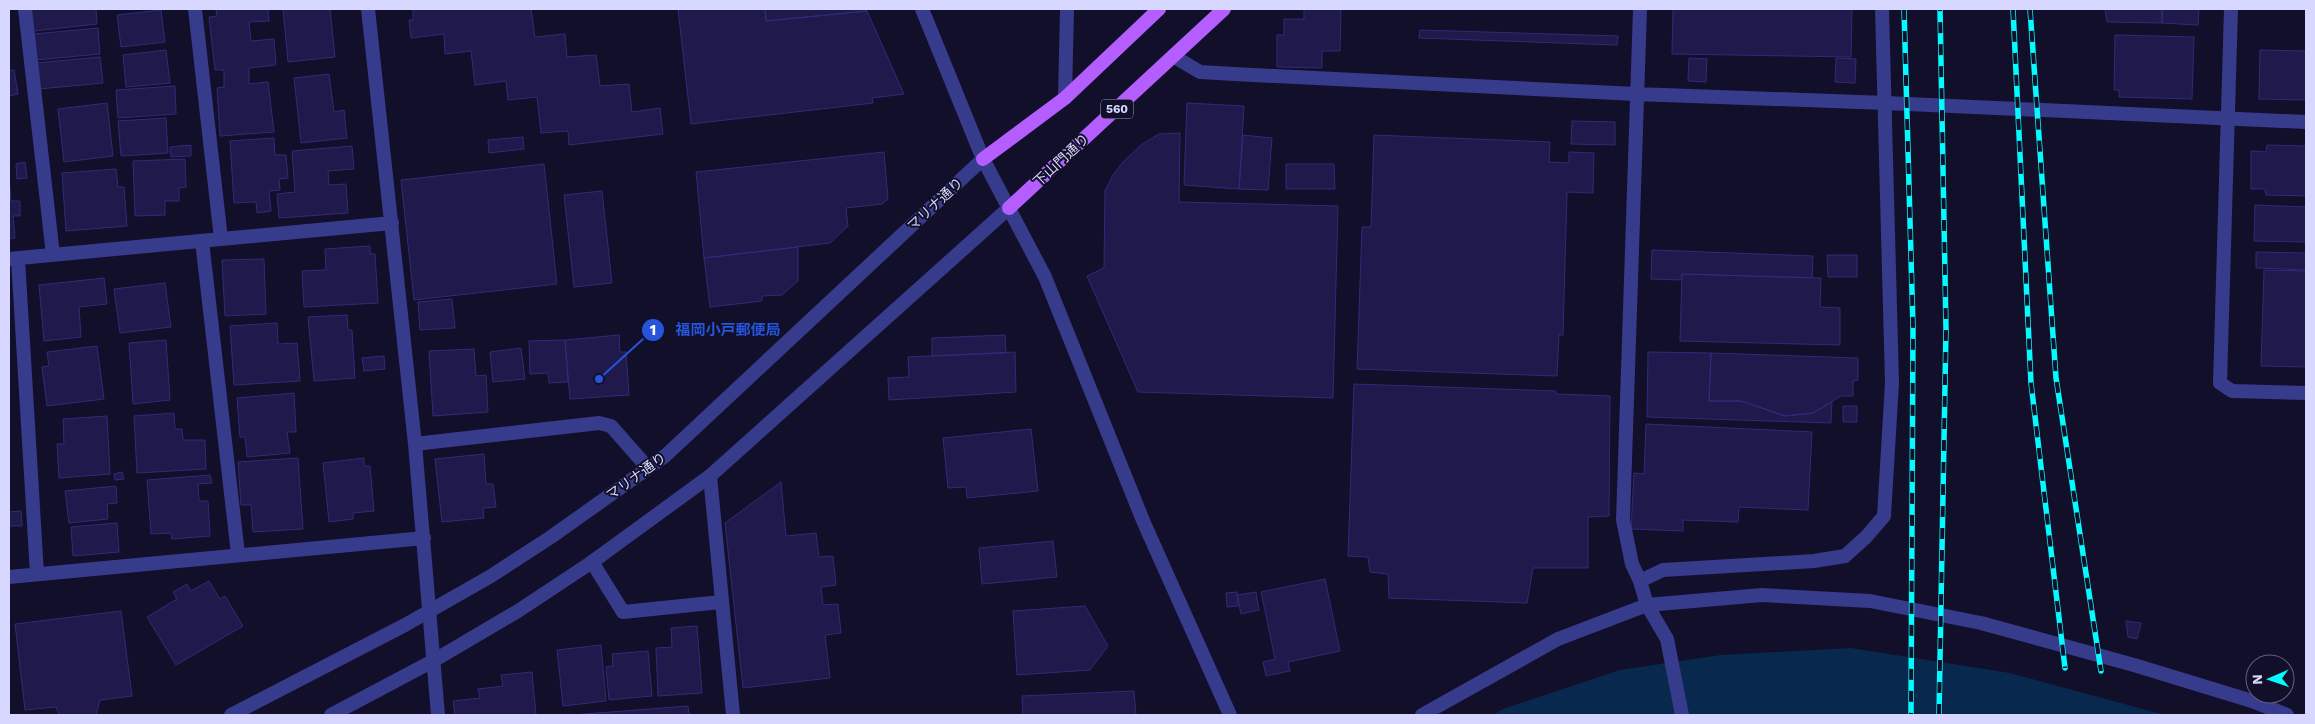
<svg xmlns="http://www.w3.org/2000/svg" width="2315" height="724" font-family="'Work Sans','Noto Sans JP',sans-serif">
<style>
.water{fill:#09284e}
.building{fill:#1f194c;stroke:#332a79}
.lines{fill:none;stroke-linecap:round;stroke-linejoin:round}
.minor{stroke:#373b8b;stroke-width:14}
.tertiary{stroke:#373b8b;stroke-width:14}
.primary{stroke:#b55eff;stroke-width:14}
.rail-casing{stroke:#03fcff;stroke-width:5.5}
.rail{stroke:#110f29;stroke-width:4;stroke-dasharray:11;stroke-linecap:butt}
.labels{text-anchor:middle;stroke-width:4;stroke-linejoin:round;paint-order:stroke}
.shield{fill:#110f29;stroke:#9c9bbf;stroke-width:1}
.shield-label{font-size:12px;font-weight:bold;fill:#d8d7ff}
.street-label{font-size:14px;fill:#d8d7ff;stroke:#110f29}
.leader{fill:none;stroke:#2655da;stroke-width:2}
.callout-dot{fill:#2655da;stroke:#110f29;stroke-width:2}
.mark-label{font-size:15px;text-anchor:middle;font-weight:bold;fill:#fff}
.callout-label{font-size:15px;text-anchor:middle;font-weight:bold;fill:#2655da;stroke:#110f29;stroke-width:4;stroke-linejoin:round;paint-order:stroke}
</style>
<rect width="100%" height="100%" fill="#110f29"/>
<path class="water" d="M1851 648 2010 673 2165 715H1493L1503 709 1620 670 1721 655Z"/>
<path class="building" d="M31 9H96L97 24 34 31Z
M216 9H268L269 21 249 22 251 41 274 39 276 65 249 68V84L268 82 274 132 220 136 217 88 224 87V70H215L209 17 217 16Z
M283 9H330L335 57 288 62Z
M413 9H531L535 37 565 34 567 57 596 55 600 86 629 84 632 112 660 108 663 134 569 145 568 131 541 133 537 97 508 100 506 81 475 85 471 51 445 54 444 34 411 38 409 20H413Z
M678 9H765L766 21 867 11 904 94 872 98 873 103 691 124Z
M765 9H866L867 11 766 21Z
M1304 9H1341L1340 51H1322V68L1277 67V35H1284V19H1304Z
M1673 9H1852L1851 57 1672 54Z
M2105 9H2162V23L2107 22Z
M2162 9H2199L2198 25 2162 23Z
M161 10 165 42 121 47 117 15Z
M98 28 100 54 36 60 34 34Z
M1420 30 1618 36 1617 45 1419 38Z
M2115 35 2194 37 2192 99 2119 97V90H2114Z
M166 50 170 83 126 87 123 55Z
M2260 50 2306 51V100L2259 99Z
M100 57 103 83 39 89 36 63Z
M1689 58 1707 59 1706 82 1688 81Z
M1836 58 1856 59 1855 83 1835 82Z
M9 70H14L18 94 9 96Z
M329 74 334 112 344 110 347 138 301 143 294 78Z
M175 86 176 114 118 118 116 90Z
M107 103 113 156 64 162 58 109Z
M1187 103 1244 106 1239 189 1184 185Z
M166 118 168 153 121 156 118 121Z
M1572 121 1615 122V145L1571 144Z
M1180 133 1179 202 1338 206 1333 398 1138 392 1087 276 1104 268 1105 191 1113 175 1123 162 1141 145 1159 134Z
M1243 135 1272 138 1268 190 1239 189Z
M1374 135 1550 142 1549 162 1569 163V152L1594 153 1593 193 1567 192 1563 335H1559L1557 376 1357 369 1362 227H1371Z
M523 137 524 149 489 153 488 140Z
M274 138 275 155H286L288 178 279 179 280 190 269 191 271 211 257 213 256 202 234 203 230 141Z
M191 145V156L171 157 170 147Z
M2267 145 2306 146V196L2266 195 2265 189H2251V151L2266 152Z
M352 146 354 169 328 171 329 185 346 184 348 213 279 218 277 194 295 192 292 151Z
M884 152 888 199 882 204 846 208 848 226 830 243 704 258 696 172Z
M185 159 186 187 179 188V201H165V215L135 216 133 161Z
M25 162 27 178 17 179 16 164Z
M544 164 557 284 414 300 401 180Z
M1286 164H1334L1335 189H1286Z
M116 169 118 187H124L127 226 66 231 62 173Z
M9 177 11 201H20V216H13L15 238 9 239Z
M602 191 612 283 574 287 564 195Z
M2255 205 2306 207V242L2254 241Z
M370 246V254H375L378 303 304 307 302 271 326 270 325 249Z
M798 247V281L782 295 762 296V301L710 307 704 258Z
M1652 250 1813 256 1812 278 1682 274V280L1651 279Z
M2256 252 2306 253V270L2256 268Z
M1827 255H1857V277H1828Z
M264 259 266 314 225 316 222 260Z
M2264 270 2306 271V367L2261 366Z
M1682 274 1821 278 1820 307 1840 308V345L1680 341Z
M104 278 107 304 79 307 81 337 44 341 39 285Z
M165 283 171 327 120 333 114 289Z
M452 299 455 328 420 330 418 302Z
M347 315 348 330H352L355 378 314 381 308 317Z
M277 323 278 344 297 343 300 381 234 385 230 326Z
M619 335 620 352H626L629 395 570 399 565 340Z
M1005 335 1006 353 932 356V338Z
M166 340 170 400 133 404 129 343Z
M565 340 568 382 549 383 548 373 530 374 529 341Z
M97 346 104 399 47 406 42 367 49 366 47 352Z
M521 348 525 379 493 382 490 352Z
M474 349 476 376 486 375 488 412 433 416 429 351Z
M1015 352 1016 392 889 400 888 378 909 377 908 357Z
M1648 352 1711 353 1709 401H1741L1785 416 1813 413 1832 402 1831 423 1647 417Z
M1711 353 1858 358V380L1853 381V396H1841L1813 413 1785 416 1741 401H1709Z
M384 356 385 369 364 371 362 358Z
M1354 384 1556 391V394L1610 396 1609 516 1588 517V568H1533L1527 603 1389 598 1388 574 1370 572 1368 557 1348 556Z
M294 393 296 432H287L290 453 247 457 245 437H240L237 398Z
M1843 406H1857V422H1843Z
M174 413 175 429H182L183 440H205L206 469 137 473 134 416Z
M107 416 110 474 59 478 57 444H64L63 419Z
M1646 424 1812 432 1808 510 1739 507 1738 522 1683 520V531L1631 529 1634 473 1644 474Z
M1031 429 1038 491 967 498 966 487 948 488 943 438Z
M484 454 486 484H493L496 507 483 508 484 518 442 522 435 459Z
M298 458 303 529 253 532 251 505H241L238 462Z
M364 458V466H370L374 511 353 513V519L329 522 323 463Z
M122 472 124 479 115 480 114 474Z
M210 475 212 483 198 484 199 501H208L210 536 172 539 171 533 151 534 147 480Z
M781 482 786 536 816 533 819 557 833 556 836 585 821 587 823 605 838 604 841 633 825 635 830 678 743 688 725 523Z
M116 486 117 503 107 504 108 519 69 523 65 491Z
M21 511 22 526H9V512Z
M117 523 119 552 73 556 71 527Z
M1053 541 1057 577 982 584 979 548Z
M1325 579 1340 651 1288 662 1290 671 1266 676 1263 662 1275 659 1261 592Z
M209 581 220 599 225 596 243 626 176 665 147 617 177 599 173 592 187 584 191 591Z
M1237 592 1238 606 1227 607 1226 593Z
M1256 592 1259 610 1241 614 1237 595Z
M1085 606 1108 646 1090 670 1017 675 1013 611Z
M121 611 132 696 100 700 96 715H59L56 707 25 710 15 624Z
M2126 621 2141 623 2137 639 2128 637Z
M697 626 702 693 658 696 656 648 672 647 671 628Z
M601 645 606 701 563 706 557 650Z
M648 651 652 696 609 700 606 667 613 666 612 654Z
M532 672 536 715H455L453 701 480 698 478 689 503 686 501 675Z
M1134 691 1136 715H1023L1022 696Z
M688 706 689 714 694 715H572Z"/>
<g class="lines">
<path class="minor" d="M25 9 53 255
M195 9 221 239
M368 9 415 444 438 715
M1640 9 1623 520 1632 564 1640 581 1647 605 1667 639 1682 715
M1173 56 1200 72 1234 74 1636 94 1886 103 2306 122
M1065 98 1067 9
M202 241 238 554
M9 259 392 223
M18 259 37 574
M415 444 599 423 611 426 648 468
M710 476 733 715
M592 562 623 612 721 602
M9 577 424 538
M1640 581 1663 570 1814 561 1845 556 1866 537 1884 516 1892 383 1882 9"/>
<path class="tertiary" d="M922 9 983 159 1045 277 1144 523 1230 715
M2231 9 2220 383 2232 391 2306 393
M231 715 405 625 491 576 551 537 665 456 983 159
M331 715 433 661 518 611 592 562 710 476 1009 208
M1422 715 1558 639 1647 605 1762 595 1870 601 1981 623 2134 665 2252 701 2287 715"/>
<path class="primary" d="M983 159 1065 98 1159 9
M1009 208 1224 9"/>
<g class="rail-casing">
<path id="rail" d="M1904 9 1913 327 1911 715
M2013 9 2031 383 2065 668
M2030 9 2056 378 2101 671
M1939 715 1946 329 1940 9"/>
</g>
<use href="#rail" class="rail"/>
</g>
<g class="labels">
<rect class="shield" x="1101" y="99.5" width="32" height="19" rx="4"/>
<g class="shield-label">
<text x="1117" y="113">560</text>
</g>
<g class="street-label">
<text transform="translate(1061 160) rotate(-43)" y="5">下山門通り</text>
<text transform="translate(935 204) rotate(-43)" y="5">マリナ通り</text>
<text transform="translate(636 476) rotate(-36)" y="5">マリナ通り</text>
</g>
</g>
<path class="leader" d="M599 379L653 330"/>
<g class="callout-dot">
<circle cx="599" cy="379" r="5"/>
<circle cx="653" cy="330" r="12"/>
</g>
<g class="mark-label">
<text x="653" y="335">1</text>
</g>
<g class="callout-label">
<text x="728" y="335">福岡小戸郵便局</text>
</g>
<rect width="2315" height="724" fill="none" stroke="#d8d7ff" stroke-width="20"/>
<g transform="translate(2270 679) rotate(268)"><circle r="24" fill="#110f29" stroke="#615f7f"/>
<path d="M0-4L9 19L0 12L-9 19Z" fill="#03fcff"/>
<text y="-8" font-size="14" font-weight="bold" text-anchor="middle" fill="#d8d7ff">N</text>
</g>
</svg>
